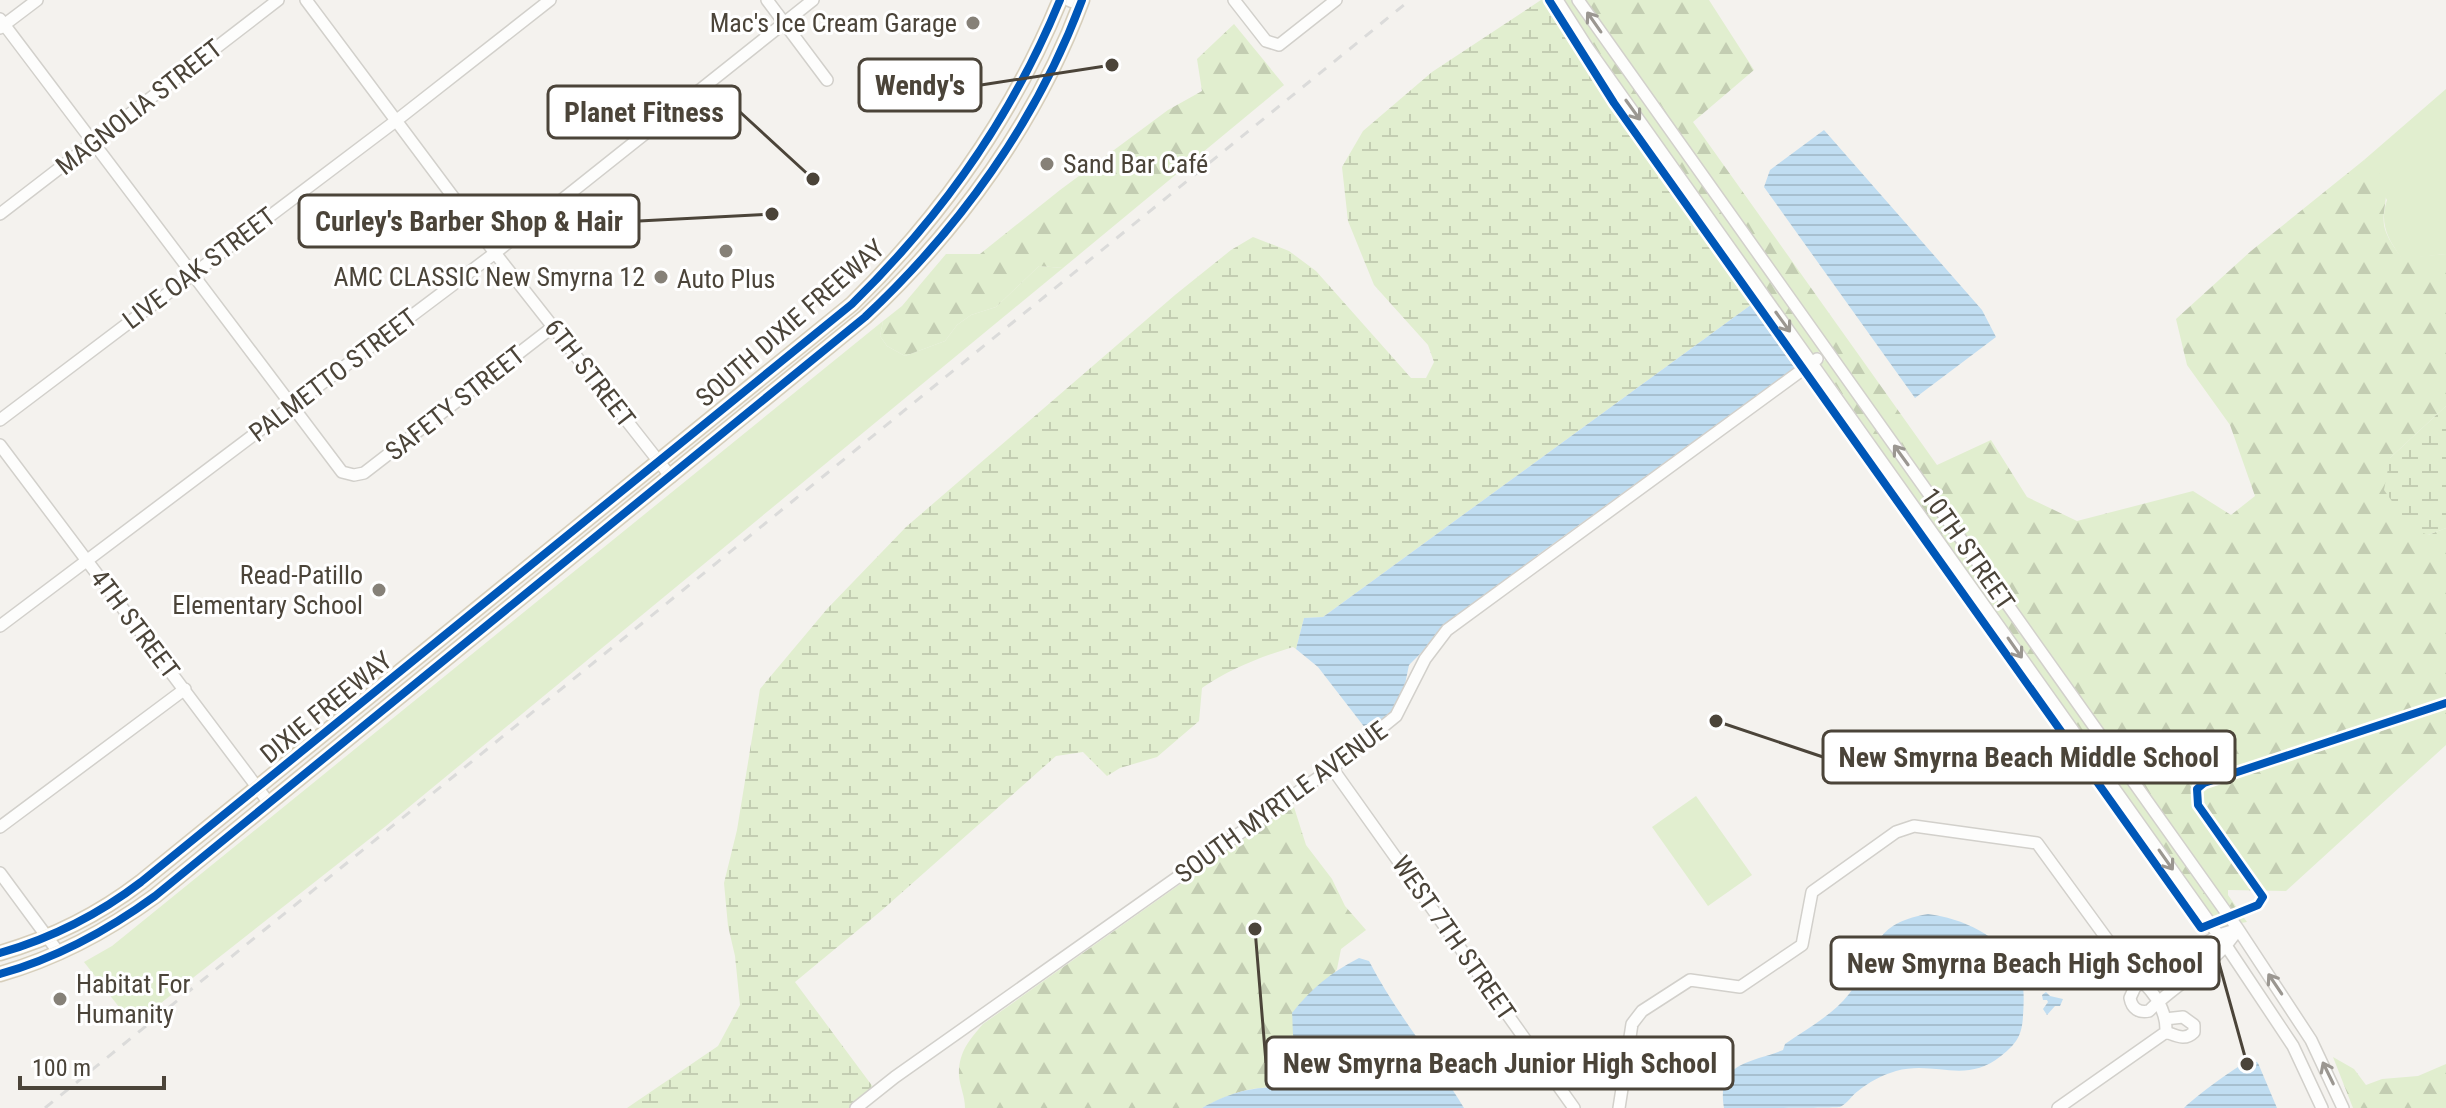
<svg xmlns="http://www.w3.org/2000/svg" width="2446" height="1108" font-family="'Roboto Condensed',sans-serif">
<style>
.grass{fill:#e1eecf}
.forest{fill:url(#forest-firs)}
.wetland{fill:url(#wetland-marsh)}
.water{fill:url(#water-rules)}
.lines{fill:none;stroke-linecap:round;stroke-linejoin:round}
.minor-casing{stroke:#d2d0cb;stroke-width:14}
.major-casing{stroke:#d6cebb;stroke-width:17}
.minor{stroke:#fdfdfc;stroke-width:11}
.major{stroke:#f2efe6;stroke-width:14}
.rail{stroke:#dbdbda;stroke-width:3;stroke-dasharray:10 10;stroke-linecap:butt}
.cycleway-casing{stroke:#fff;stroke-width:13}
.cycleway{stroke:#0057b8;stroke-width:8}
.oneway{stroke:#9b9791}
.poi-dot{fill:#868178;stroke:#fff;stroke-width:3}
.labels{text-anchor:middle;stroke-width:6;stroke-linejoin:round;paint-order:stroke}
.poi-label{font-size:26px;fill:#4b4439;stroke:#fff;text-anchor:end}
.street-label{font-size:26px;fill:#4b4439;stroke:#fff}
.leader{fill:none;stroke:#4b4439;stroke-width:3}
.callout-dot{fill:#4b4439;stroke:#fff;stroke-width:3}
.callout{fill:#fff;stroke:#4b4439;stroke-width:3}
.callout-label{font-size:28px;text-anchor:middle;font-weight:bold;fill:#4b4439}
</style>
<defs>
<pattern id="forest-firs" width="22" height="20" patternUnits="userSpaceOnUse" patternTransform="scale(2)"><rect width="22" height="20" fill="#e1eecf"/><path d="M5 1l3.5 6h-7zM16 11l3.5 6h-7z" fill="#c3cdb2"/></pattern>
<pattern id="wetland-marsh" width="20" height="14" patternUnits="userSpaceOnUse" patternTransform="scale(2)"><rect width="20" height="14" fill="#e1eecf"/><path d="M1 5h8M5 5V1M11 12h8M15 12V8" fill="none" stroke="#c3cdb2"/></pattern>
<pattern id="water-rules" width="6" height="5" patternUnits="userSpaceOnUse" patternTransform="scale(2)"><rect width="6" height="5" fill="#c0ddf1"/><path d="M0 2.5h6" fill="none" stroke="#a6bfcf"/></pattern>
</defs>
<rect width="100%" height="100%" fill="#f4f2ee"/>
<path class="grass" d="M2446 89V254L2402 259C2388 239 2379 224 2387 200L2364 160Z
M1039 266 1063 268 386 826 133 1025 84 962 112 946 883 321 880 336 887 346 905 356 945 341 957 325 971 315 996 307Z
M1696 796 1752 875 1708 906 1652 827Z"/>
<path class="forest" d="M1563 0H1571L1820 351 1813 355 1592 44Z
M1585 0H1709L1754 70 1693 122 1937 465 1991 440 2027 497 2077 521 2193 491 2231 515 2255 496 2230 425 2187 365 2176 319 2251 251 2364 160 2387 181C2386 221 2374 221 2402 258L2446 254V406L2390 458 2428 535 2446 528V745L2286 891 2228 890V895L2247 922 2241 923Z
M1234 24 1284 85 1063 268 1039 266 996 307 971 315 957 325 945 341 905 356 887 346 880 336 883 321 902 306 946 254H980L1060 190 1168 110 1202 91 1197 59Z
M1826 359 2230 927 2221 929 1820 363Z
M1293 804 1306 845 1332 879 1345 906 1366 930 1341 949 1337 969 1293 1038C1302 1058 1302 1071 1287 1087 1252 1086 1233 1092 1202 1108H965C965 1096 960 1087 959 1076 958 1053 969 1040 983 1024Z
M2333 1057 2354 1069 2366 1085 2382 1079 2418 1076 2446 1064V1108H2353Z"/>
<path class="wetland" d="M1541 0H1550L1582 50 1759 299 1323 617 1304 618 1296 649 1293 647C1260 657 1230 669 1202 688L1199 721 1157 757 1120 768 1107 776 1083 752 1056 756 881 911 795 982 876 1091 856 1108H627L718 1046 740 1005 735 956 728 926 724 883 737 830 760 689 827 609 906 527 1175 295 1231 250 1253 237 1289 251 1316 271 1411 378H1426L1434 362 1428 345 1374 285 1348 221 1342 167 1363 131 1432 72Z
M2446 406V528L2428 535 2411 528 2384 490 2390 458Z"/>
<path class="water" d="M1824 130 1982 310 1996 337 1915 398 1764 187 1770 170Z
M1759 299 1804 361 1535 557 1430 644 1409 665 1404 689 1391 714 1369 733 1318 667 1296 649 1304 618 1323 617Z
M1928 914C1962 918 2001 936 2018 968 2025 983 2024 1000 2023 1016 2022 1036 2016 1044 2001 1056 1965 1085 1935 1060 1896 1071 1882 1075 1869 1082 1858 1091 1852 1095 1847 1104 1840 1107 1831 1108 1742 1108 1724 1108 1716 1062 1750 1063 1783 1050L1785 1044C1806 1029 1833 1015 1849 994 1882 954 1865 925 1928 914Z
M1359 958 1369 961C1395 1012 1434 1058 1464 1108H1202C1233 1091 1252 1087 1287 1087 1305 1068 1300 1062 1294 1040 1292 1032 1293 1022 1292 1013 1311 989 1331 972 1359 958Z
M2046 992 2050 996 2063 999 2060 1006H2055L2047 1015 2043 1009 2048 1002 2047 1000H2043L2042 995Z
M2252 1059 2258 1063 2277 1108H2184C2192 1099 2242 1062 2252 1059Z"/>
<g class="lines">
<g class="minor-casing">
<path id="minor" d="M306 0 495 253 671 477
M767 0 827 80
M1068 0 1080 5
M1234 0 1266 41 1279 45 1336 0
M1557 0 1587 47 2227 947 2293 1046 2322 1108
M1578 0 2238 929 2311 1040 2343 1108
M0 19 342 472 354 475 364 473 554 326
M0 28 37 0
M0 214 278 0
M0 420 397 120 550 0
M0 445 269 803
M0 626 495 253 813 0
M1332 768 1574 1108
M0 827 185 689
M0 873 59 953
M2238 929C2217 964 2177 982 2149 1011 2139 1013 2132 1009 2130 998L2135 987 2219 935Z
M2165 1019 2183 1017 2194 1025V1032C2185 1041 2177 1036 2166 1032
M856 1108 895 1077 1332 768 1396 716 1425 659 1447 630 1817 359
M1619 1108 1632 1024 1642 1011 1690 980 1740 987 1802 945 1812 892 1896 832 1914 826 2037 843 2131 972C2150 986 2167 1007 2166 1032L2058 1108"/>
</g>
<g class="major-casing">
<path id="major" d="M0 953C52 938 98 915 141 882L852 304C942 216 1012 117 1060 0
M0 974C57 958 107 931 155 896L865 317C959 229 1037 121 1082 0"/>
</g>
<use href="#minor" class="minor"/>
<use href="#major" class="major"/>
<path class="rail" d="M45 1108 1410 0"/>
<g class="cycleway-casing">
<path id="cycleway" d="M1549 0 1614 103 2201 928 2258 905 2263 897 2198 805 2197 789 2204 783 2446 703
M0 953C52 938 98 915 141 882L852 304C942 216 1012 117 1060 0
M0 974C57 958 107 931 155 896L865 317C959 229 1037 121 1082 0"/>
</g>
<use href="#cycleway" class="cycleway"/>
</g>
<defs><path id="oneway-shaft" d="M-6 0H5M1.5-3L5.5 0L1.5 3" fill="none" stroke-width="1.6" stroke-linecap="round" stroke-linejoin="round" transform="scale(2)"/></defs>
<g class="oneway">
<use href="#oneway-shaft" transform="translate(1594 22) rotate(-125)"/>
<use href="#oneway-shaft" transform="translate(1633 110) rotate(54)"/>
<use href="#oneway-shaft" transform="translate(1783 322) rotate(54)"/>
<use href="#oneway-shaft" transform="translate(1901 455) rotate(-126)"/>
<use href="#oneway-shaft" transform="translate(2015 648) rotate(55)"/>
<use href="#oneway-shaft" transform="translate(2166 860) rotate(55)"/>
<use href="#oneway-shaft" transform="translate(2275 984) rotate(-124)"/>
<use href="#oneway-shaft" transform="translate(2328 1073) rotate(-116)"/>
</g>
<g class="poi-dot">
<circle cx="973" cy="23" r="8"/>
<circle cx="1047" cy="164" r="8"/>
<circle cx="726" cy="251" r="8"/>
<circle cx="661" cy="277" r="8"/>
<circle cx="379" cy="590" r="8"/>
<circle cx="60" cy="999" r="8"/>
</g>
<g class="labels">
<g class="poi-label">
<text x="957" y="32">Mac's Ice Cream Garage</text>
<text x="1063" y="173" text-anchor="start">Sand Bar Café</text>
<text x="645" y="286">AMC CLASSIC New Smyrna 12</text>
<text x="726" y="288" text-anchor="middle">Auto Plus</text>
<text x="363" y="584">Read-Patillo<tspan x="363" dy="30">Elementary School</tspan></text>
<text x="76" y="993" text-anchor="start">Habitat For<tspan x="76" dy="30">Humanity</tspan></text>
</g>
<g class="street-label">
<text transform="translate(139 107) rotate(-38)" y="9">MAGNOLIA STREET</text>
<text transform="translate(199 268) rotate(-37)" y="9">LIVE OAK STREET</text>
<text transform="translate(790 323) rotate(-41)" y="9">SOUTH DIXIE FREEWAY</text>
<text transform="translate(590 373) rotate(52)" y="9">6TH STREET</text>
<text transform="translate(333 375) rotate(-37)" y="9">PALMETTO STREET</text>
<text transform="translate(455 403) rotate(-38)" y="9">SAFETY STREET</text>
<text transform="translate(1968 549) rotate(55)" y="9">10TH STREET</text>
<text transform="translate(135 624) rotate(53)" y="9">4TH STREET</text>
<text transform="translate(326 707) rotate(-39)" y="9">DIXIE FREEWAY</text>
<text transform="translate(1281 802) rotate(-36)" y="9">SOUTH MYRTLE AVENUE</text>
<text transform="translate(1454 938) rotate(55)" y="9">WEST 7TH STREET</text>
</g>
</g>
<path class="leader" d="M1112 65L981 85M813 179L740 112M772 214L639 221M1716 721L1823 757M2247 1064L2219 963M1255 929L1266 1063"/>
<g class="callout-dot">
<circle cx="1112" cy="65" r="8"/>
<circle cx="813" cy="179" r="8"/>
<circle cx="772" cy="214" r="8"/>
<circle cx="1716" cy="721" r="8"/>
<circle cx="2247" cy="1064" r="8"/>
<circle cx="1255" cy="929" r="8"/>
</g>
<g class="callout">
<rect x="859" y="59" width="122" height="52" rx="8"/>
<rect x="548" y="86" width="192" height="52" rx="8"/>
<rect x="299" y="195" width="340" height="52" rx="8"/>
<rect x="1823" y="731" width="412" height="52" rx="8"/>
<rect x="1831" y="937" width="388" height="52" rx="8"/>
<rect x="1266" y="1037" width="467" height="52" rx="8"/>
</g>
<g class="callout-label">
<text x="920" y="95">Wendy's</text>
<text x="644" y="122">Planet Fitness</text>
<text x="469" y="231">Curley's Barber Shop &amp; Hair</text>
<text x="2029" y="767">New Smyrna Beach Middle School</text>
<text x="2025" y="973">New Smyrna Beach High School</text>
<text x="1500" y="1073">New Smyrna Beach Junior High School</text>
</g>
<path d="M20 1076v12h144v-12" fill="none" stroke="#4b4439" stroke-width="4"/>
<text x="32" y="1076" font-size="24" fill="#4b4439" stroke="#ffffff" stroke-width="6" paint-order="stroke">100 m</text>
</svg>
